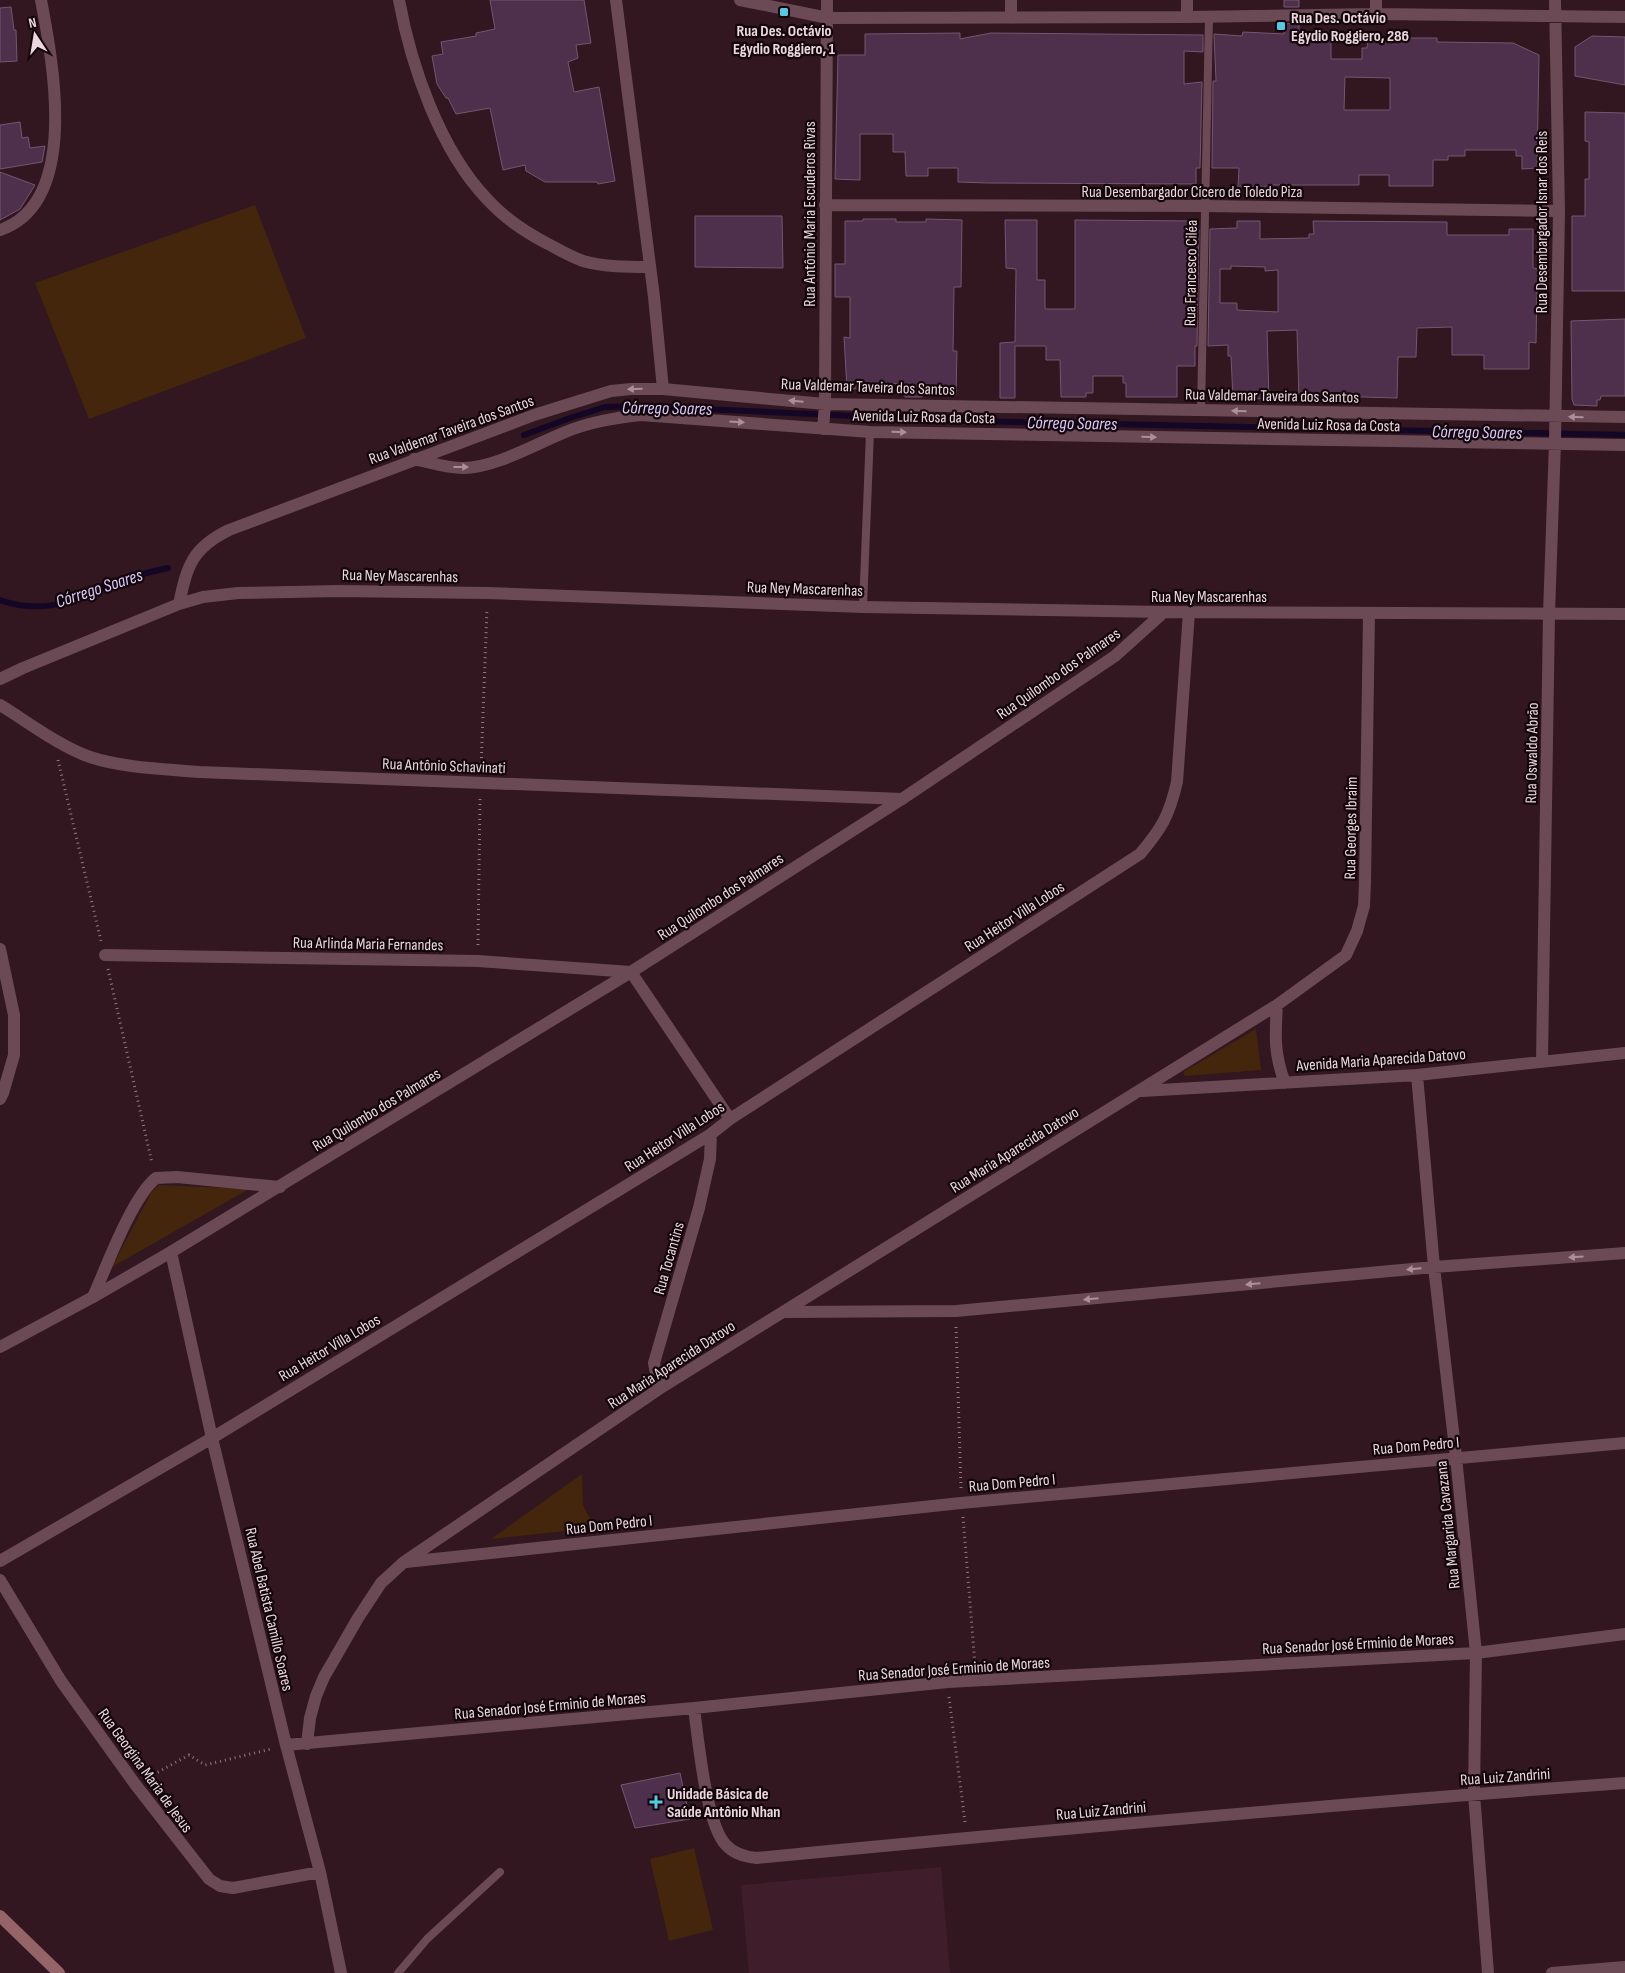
<svg xmlns="http://www.w3.org/2000/svg" width="1625" height="1973" font-family="'Sofia Sans Condensed',sans-serif">
<style>
.built{fill:#401d2a}
.green{fill:#44260d}
.lines{fill:none;stroke-linecap:round;stroke-linejoin:round}
.stream{stroke:#140625;stroke-width:6}
.building{fill:#4e2f4c;stroke:#72586f;fill-rule:evenodd}
.path{stroke:#917981;stroke-width:3;stroke-dasharray:1 4;stroke-linecap:butt}
.service{stroke:#6c4a55;stroke-width:8}
.minor{stroke:#6c4a55;stroke-width:12}
.tertiary{stroke:#6c4a55;stroke-width:12}
.secondary{stroke:#946468;stroke-width:12}
.oneway{fill:#ac9099}
.poi-dot{fill:#56c9e0;stroke:#12060a;stroke-width:2}
.labels{text-anchor:middle;stroke-width:4.5;stroke-linejoin:round;paint-order:stroke}
.poi-label{font-size:16px;font-weight:bold;fill:#ebd7dd;stroke:#12060a;text-anchor:start}
.street-label{font-size:16px;fill:#ebd7dd;stroke:#12060a}
.water-label{font-size:18px;font-style:italic;fill:#dac8fd;stroke:#12060a}
</style>
<rect width="100%" height="100%" fill="#321620"/>
<path class="built" d="M941 1867 950 1973H749L741 1885Z"/>
<path class="green" d="M255 205 306 338 89 419 35 283Z
M1256 1029 1261 1070 1185 1076 1183 1072Z
M159 1185 249 1189 112 1267 151 1193Z
M582 1474 583 1505 596 1530H574L491 1539Z
M694 1848 713 1930 669 1941 650 1859Z"/>
<g class="lines">
<path class="stream" d="M524 435 570 418 605 407 636 406 966 421 1625 435
M0 600C20 607 44 609 65 602 76 598 86 592 97 588 121 580 144 573 168 568"/>
</g>
<path class="building" d="M490 0H584L591 43 576 45 578 58 568 62 574 92 599 87 615 181 598 184 597 182H545L526 171 525 165 503 170 490 108 456 114 448 98H446L437 84 432 56 443 54 441 42 476 36V33L495 29Z
M1284 0H1299V7H1284Z
M11 7 14 30H16L17 61 0 62V8Z
M1299 23V34L1331 37V59H1362V48H1367L1368 38H1437V42L1513 43 1539 55 1537 168 1522 169V156H1516V150H1465V156H1448V160H1433V186H1389V175H1359V185H1268L1269 187H1238L1239 168H1212L1213 81H1216L1214 34 1242 36 1243 32 1284 34V24ZM1345 77 1390 78V110H1344Z
M960 33V39L991 33 1203 35V52L1184 51V84L1202 82 1200 168H1196V184L988 183 958 182V168H928V176H906L905 152H893V134H860V180L835 179 838 55H865V34Z
M1592 36 1625 37V85L1575 76V47Z
M1585 112 1625 113V291H1572V216H1585V179H1589V142L1585 141Z
M20 122 22 138 28 137 30 148 45 146 42 162 0 169V125Z
M0 172 35 185 20 209 0 220Z
M695 216H782L783 268 695 267Z
M863 219H896V222H926V219L962 220 961 287H954L953 351H957L956 395 922 394V397H905V383L874 385V388L847 389 844 337 850 338V297H835V264H845V221H863Z
M1005 220H1037V280H1045V309H1075V220L1195 221V229H1199L1197 346H1195V366H1177V397H1126V383H1123V376H1093V393H1086V397H1061L1060 360H1046V346H1015V398H1000V343L1015 342 1016 269 1006 268Z
M1237 221H1260V239L1309 238V234H1314L1313 221 1447 222V235H1509V229H1533V268L1539 269V283H1537L1536 343 1529 342V369H1484V355H1452V327L1417 328 1416 357H1398L1397 398 1329 396V400H1299L1297 330 1267 331 1269 399 1233 398 1231 356H1228V345L1208 346 1210 229 1237 228ZM1231 266 1265 267V271L1278 270V312L1237 310V303H1220V269H1231Z
M1625 319V396H1601L1600 400H1597V406L1574 405 1572 399 1571 321Z
M680 1773 690 1819 635 1828 621 1785Z"/>
<g class="lines">
<path class="path" d="M58 760 101 941
M481 768 487 609
M478 945 480 799
M108 969 152 1163
M956 1327 961 1488
M963 1517 975 1665
M949 1697 965 1822
M149 1777 189 1755 205 1765 271 1749"/>
<path class="service" d="M1201 410 1209 17
M863 607 870 432
M398 1973 427 1939 500 1872"/>
<path class="minor" d="M399 0C411 66 440 150 487 199 505 219 528 234 552 246 561 251 572 257 583 261 605 267 627 267 650 267
M616 0 654 297 663 389
M740 0 828 18 1187 17 1376 14 1625 17
M1011 0V18
M1376 14V0
M1187 17V0
M825 205 1205 206 1559 211
M0 230C80 203 53 63 41 0
M823 429 825 404 827 0
M414 459C429 462 446 468 463 468 494 468 534 445 563 433 589 422 614 418 641 415L870 432 1625 445
M179 604C187 566 192 548 229 530L534 415 611 391 631 389H663L825 404 1625 417
M0 679 23 668 179 604 203 597 238 593 338 591 487 593 863 607 1164 612
M0 705C28 722 59 746 90 757 123 768 165 769 200 772L902 799
M0 949 14 1015V1055L3 1093 0 1099
M105 955 478 961 631 972 730 1119
M1277 1005C1275 1035 1274 1055 1285 1083
M1542 1061 1549 614 1555 442 1559 211 1555 0
M1417 1075 1434 1267 1456 1457 1476 1653 1474 1794 1488 1973
M1142 1091 1417 1075 1625 1053
M171 1252 212 1438 286 1745 320 1872 341 1973
M93 1297C106 1268 132 1197 156 1178L177 1177 280 1187
M783 1312 956 1311 1434 1267 1625 1253
M659 1389 654 1363 699 1208 710 1159 711 1134
M0 1561 212 1438 711 1134 730 1119 1140 854C1162 828 1169 816 1177 782L1189 612
M406 1562 961 1503 1625 1443
M0 1580 61 1681 135 1784 209 1879 220 1886 233 1888 320 1872
M694 1708C698 1738 706 1825 726 1845 734 1854 745 1857 757 1858 1046 1830 1335 1804 1625 1783
M307 1744 310 1718 316 1696 324 1677 358 1618 381 1583 404 1562 659 1389 1277 1005 1346 955 1357 931 1364 906 1365 882 1369 613
M286 1745 694 1708 948 1682 1476 1653 1625 1634
M1552 1973 1625 1967"/>
<path class="tertiary" d="M0 1347 93 1297 171 1252 631 972 902 799 1115 656 1164 612 1625 614"/>
<path class="secondary" d="M0 1916 59 1973"/>
</g>
<defs><path id="oneway-solid" d="M-6-.8H1V-3.2L6.5 0L1 3.2V.8H-6Z" transform="scale(1.25)"/></defs>
<g class="oneway">
<use href="#oneway-solid" transform="translate(635 389) rotate(178)"/>
<use href="#oneway-solid" transform="translate(796 401) rotate(-175)"/>
<use href="#oneway-solid" transform="translate(1239 411) rotate(-179)"/>
<use href="#oneway-solid" transform="translate(1576 417) rotate(-179)"/>
<use href="#oneway-solid" transform="translate(737 422) rotate(4)"/>
<use href="#oneway-solid" transform="translate(899 432) rotate(1)"/>
<use href="#oneway-solid" transform="translate(1149 437) rotate(1)"/>
<use href="#oneway-solid" transform="translate(461 467)"/>
<use href="#oneway-solid" transform="translate(1576 1257) rotate(176)"/>
<use href="#oneway-solid" transform="translate(1414 1269) rotate(175)"/>
<use href="#oneway-solid" transform="translate(1253 1284) rotate(175)"/>
<use href="#oneway-solid" transform="translate(1091 1299) rotate(175)"/>
</g>
<g class="poi-dot">
<rect x="779" y="7" width="10" height="10" rx="2.5"/>
<rect x="1276" y="21" width="10" height="10" rx="2.5"/>
<path d="M653.5 1794.5h5v5h5v5h-5v5h-5v-5h-5v-5h5z"/>
</g>
<g class="labels">
<g class="poi-label">
<text x="1291" y="23">Rua Des. Octávio<tspan x="1291" dy="18">Egydio Roggiero, 286</tspan></text>
<text x="784" y="36" text-anchor="middle">Rua Des. Octávio<tspan x="784" dy="18">Egydio Roggiero, 1</tspan></text>
<text x="667" y="1799">Unidade Básica de<tspan x="667" dy="18">Saúde Antônio Nhan</tspan></text>
</g>
<g class="street-label">
<text x="1192" y="197">Rua Desembargador Cícero de Toledo Piza</text>
<text transform="translate(809 214) rotate(-90)" y="6">Rua Antônio Maria Escuderos Rivas</text>
<text transform="translate(1541 222) rotate(-90)" y="6">Rua Desembargador Isnar dos Reis</text>
<text transform="translate(1190 273) rotate(-89)" y="6">Rua Francesco Ciléa</text>
<text transform="translate(868 386) rotate(2)" y="6">Rua Valdemar Taveira dos Santos</text>
<text transform="translate(1272 395) rotate(1)" y="6">Rua Valdemar Taveira dos Santos</text>
<text transform="translate(924 416) rotate(1)" y="6">Avenida Luiz Rosa da Costa</text>
<text transform="translate(1329 424) rotate(1)" y="6">Avenida Luiz Rosa da Costa</text>
<text transform="translate(451 429) rotate(-20)" y="6">Rua Valdemar Taveira dos Santos</text>
<text transform="translate(400 575) rotate(1)" y="6">Rua Ney Mascarenhas</text>
<text transform="translate(805 588) rotate(2)" y="6">Rua Ney Mascarenhas</text>
<text x="1209" y="602">Rua Ney Mascarenhas</text>
<text transform="translate(1058 673) rotate(-35)" y="6">Rua Quilombo dos Palmares</text>
<text transform="translate(1531 753) rotate(-89)" y="6">Rua Oswaldo Abrão</text>
<text transform="translate(444 765) rotate(2)" y="6">Rua Antônio Schavinati</text>
<text transform="translate(1350 828) rotate(-89)" y="6">Rua Georges Ibraim</text>
<text transform="translate(720 896) rotate(-33)" y="6">Rua Quilombo dos Palmares</text>
<text transform="translate(1014 916) rotate(-33)" y="6">Rua Heitor Villa Lobos</text>
<text transform="translate(368 943) rotate(1)" y="6">Rua Arlinda Maria Fernandes</text>
<text transform="translate(1381 1059) rotate(-4)" y="6">Avenida Maria Aparecida Datovo</text>
<text transform="translate(376 1109) rotate(-31)" y="6">Rua Quilombo dos Palmares</text>
<text transform="translate(674 1136) rotate(-33)" y="6">Rua Heitor Villa Lobos</text>
<text transform="translate(1014 1149) rotate(-32)" y="6">Rua Maria Aparecida Datovo</text>
<text transform="translate(668 1258) rotate(-74)" y="6">Rua Tocantins</text>
<text transform="translate(329 1347) rotate(-31)" y="6">Rua Heitor Villa Lobos</text>
<text transform="translate(671 1364) rotate(-33)" y="6">Rua Maria Aparecida Datovo</text>
<text transform="translate(1416 1445) rotate(-5)" y="6">Rua Dom Pedro I</text>
<text transform="translate(1012 1482) rotate(-5)" y="6">Rua Dom Pedro I</text>
<text transform="translate(609 1524) rotate(-6)" y="6">Rua Dom Pedro I</text>
<text transform="translate(1447 1525) rotate(-96)" y="6">Rua Margarida Cavazana</text>
<text transform="translate(270 1609) rotate(77)" y="6">Rua Abel Batista Camillo Soares</text>
<text transform="translate(1358 1643) rotate(-3)" y="6">Rua Senador José Erminio de Moraes</text>
<text transform="translate(954 1668) rotate(-4)" y="6">Rua Senador José Erminio de Moraes</text>
<text transform="translate(550 1705) rotate(-5)" y="6">Rua Senador José Erminio de Moraes</text>
<text transform="translate(146 1770) rotate(54)" y="6">Rua Georgina Maria de Jesus</text>
<text transform="translate(1505 1776) rotate(-4)" y="6">Rua Luiz Zandrini</text>
<text transform="translate(1101 1810) rotate(-5)" y="6">Rua Luiz Zandrini</text>
</g>
<g class="water-label">
<text transform="translate(667 408) rotate(1)" y="6">Córrego Soares</text>
<text transform="translate(1072 423) rotate(1)" y="6">Córrego Soares</text>
<text transform="translate(1477 432) rotate(1)" y="6">Córrego Soares</text>
<text transform="translate(99 588) rotate(-18)" y="6">Córrego Soares</text>
</g>
</g>
<g transform="translate(35 35) rotate(348)" stroke="#12060a" stroke-width="4" paint-order="stroke">
<path d="M0-4L9 19L0 12L-9 19Z" fill="#ebd7dd"/>
<text y="-8" font-size="14" font-weight="bold" text-anchor="middle" fill="#ebd7dd">N</text>
</g>
</svg>
